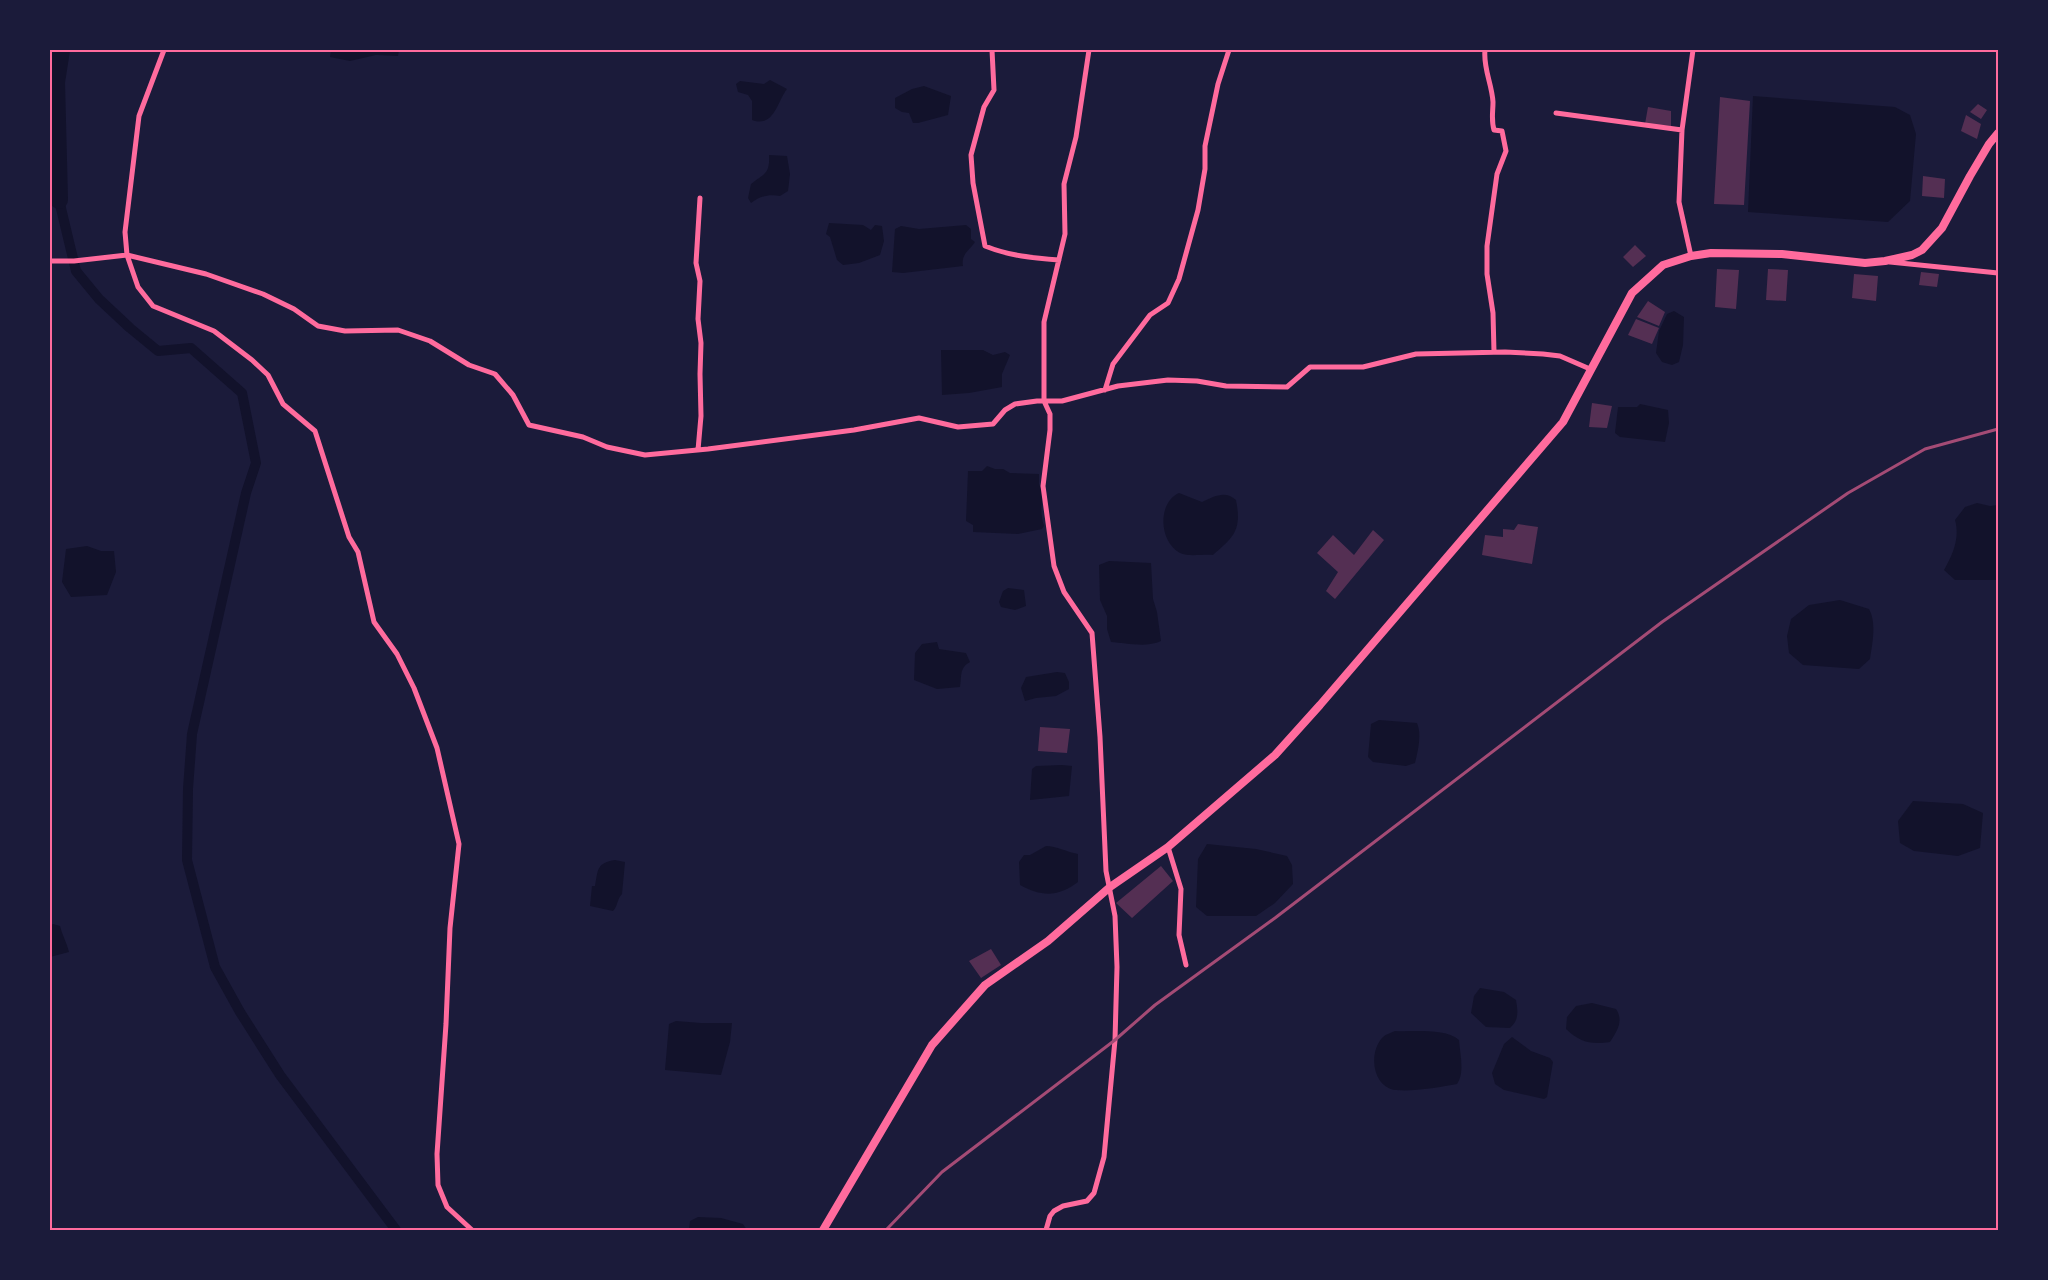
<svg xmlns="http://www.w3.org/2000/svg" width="2048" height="1280" font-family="'PT Sans',sans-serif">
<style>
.water{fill:#12122b}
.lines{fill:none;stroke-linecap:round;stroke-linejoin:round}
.canal{stroke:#12122b;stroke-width:10}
.river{stroke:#12122b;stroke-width:18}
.building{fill:#542f53}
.minor{stroke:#ff6b9d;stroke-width:5}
.trunk{stroke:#ff6b9d;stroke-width:8}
.rail{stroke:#a44b75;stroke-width:3}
.neatline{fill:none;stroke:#ff6b9d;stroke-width:2}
</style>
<rect width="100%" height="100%" fill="#1b1b3a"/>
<path class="water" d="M331 50H399L398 56 376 55 350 61 330 57Z
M770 80 787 89C777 102 774 128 752 120V101L748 95 738 92 736 84 740 81 764 84Z
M924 86 951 96 948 115 918 123H913L909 113 902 112 895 108V98L912 89Z
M1753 96 1895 107 1910 115 1916 134 1910 201 1888 222 1748 212Z
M769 155 787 156 790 174 788 191 780 196C769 194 760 196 751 203L748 198 751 184C764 173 770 175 769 155Z
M829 223 863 225 871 230 875 225 882 226 884 241 880 255 859 263 843 265 837 260 830 237 826 234Z
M966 225 971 229V239L975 242C969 251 961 254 963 266L903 273 892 272 895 229 901 226 919 229Z
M1674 311 1684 317 1683 345 1679 362 1672 365 1662 362 1656 353 1659 331 1667 314Z
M941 350H983L993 355 1005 352 1010 355 1002 374V387L969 393 942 395Z
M1640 404 1668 410 1669 423 1665 442 1620 437 1615 433 1618 407H1637Z
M987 466 995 469H1003L1010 473 1039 474V484L1044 496C1040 504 1041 517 1044 526L1042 529 1018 534 973 532V525L966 521 968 471H982Z
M1179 493 1202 502C1214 496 1226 490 1236 500 1242 530 1234 537 1213 555 1203 554 1188 557 1180 553 1159 542 1157 503 1179 493Z
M1977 503 1990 506 1998 505V580H1955L1944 570C1953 554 1960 538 1955 520L1965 507Z
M87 546 101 551H114L116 572 107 595 71 597 62 582 66 549Z
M1109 561 1151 563 1153 599 1157 612 1161 641C1147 648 1125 643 1111 642L1107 629V616L1100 600 1099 565Z
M1008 588 1024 590 1026 606 1015 610 1001 607 999 602 1003 591Z
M1840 600 1869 609C1877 623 1872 645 1870 659L1859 669 1803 665 1789 653 1787 636 1791 619 1809 605Z
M937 642 939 649 966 653 970 662C959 668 962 676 960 687L937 689 914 680 915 653 922 644Z
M1057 672 1065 673 1069 682V689L1056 696 1036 698 1025 701 1021 688 1026 677Z
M1379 720 1417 723C1422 735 1418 750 1415 763L1406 766 1373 762 1368 757 1371 724Z
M1062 765 1072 766 1069 796 1030 800 1032 769 1036 766Z
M1913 801 1963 804 1983 813 1980 848 1958 856 1914 851 1900 843 1898 821Z
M1207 844 1256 849 1287 856 1292 865 1293 884 1275 903 1256 916H1207L1196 907 1198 859Z
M1046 846C1056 846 1067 852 1078 854V882C1058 897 1042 897 1020 885L1019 862 1024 855H1030Z
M615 860 625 862 622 894C617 899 618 906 613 911L590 906 592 886H595C598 869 597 863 615 860Z
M53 924 60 926C62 935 67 943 69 952L50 957V926Z
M1480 988 1504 992 1516 1000C1518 1012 1519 1020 1510 1028L1486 1027 1471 1013 1474 996Z
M1592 1003 1616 1009C1624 1021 1617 1031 1610 1042 1590 1045 1580 1042 1566 1029L1567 1017 1576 1006Z
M676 1021 701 1023H732L730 1042 721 1075 665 1070 669 1024Z
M1395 1031C1413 1032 1446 1028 1459 1040 1460 1054 1465 1073 1457 1084 1441 1087 1412 1092 1396 1090 1372 1087 1368 1052 1383 1037 1386 1034 1391 1033 1395 1031Z
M1512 1037 1531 1051 1550 1058 1553 1062 1547 1097 1544 1099 1504 1090 1495 1084 1492 1073 1504 1044Z
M698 1217 721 1218 743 1224 747 1230H689L690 1221Z"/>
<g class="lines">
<path class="canal" d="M59 200 76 271 99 299 130 328 158 351 191 348 242 393 256 463 246 493 192 734 188 789 187 860 215 967 240 1012 280 1075 396 1230"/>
<path class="river" d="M59 200 56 82 61 50"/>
</g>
<path class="building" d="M1720 97 1750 101 1744 205 1714 204Z
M1978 104 1987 110 1981 119 1970 112Z
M1648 107 1671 111V126L1645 124Z
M1966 115 1981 124 1977 139 1961 131Z
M1923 176 1945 179 1944 198 1922 196Z
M1635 245 1646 256 1633 267 1623 257Z
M1717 269 1739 270 1736 309 1715 307Z
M1768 269 1788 270 1786 301 1766 300Z
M1921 272 1939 274 1937 287 1919 285Z
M1854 274 1878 276 1876 301 1852 298Z
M1648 301 1665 312 1659 326 1637 317Z
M1636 319 1659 328 1652 344 1628 335Z
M1592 403 1612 406 1607 428 1589 427Z
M1518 524 1538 527 1532 564 1482 555 1485 535 1503 537V529L1514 530Z
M1373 530 1384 540 1335 599 1326 591 1338 572 1317 553 1333 535 1354 555Z
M1040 727 1070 729 1067 753 1038 751Z
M1161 866 1173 881 1132 918 1116 903Z
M991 949 1001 965 981 978 969 961Z"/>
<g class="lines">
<path class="minor" d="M164 50 139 116 125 232 127 255 138 287 153 306 214 331 252 360 268 375 283 404 315 431 349 537 358 552 374 622 397 654 414 688 437 748 459 844 450 928 446 1024 437 1154 438 1185 447 1207 472 1230
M992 50 994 90 984 107 971 155 973 183 985 246C1009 256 1034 258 1059 260
M1485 50C1483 68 1492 84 1493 102 1493 112 1491 120 1494 130L1502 131 1506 151 1497 174 1487 246V274L1493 313 1494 352
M1556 113 1682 130
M1691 256 1679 202 1682 130 1693 50
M50 261H74L127 255 206 274 263 294 294 309 318 326 345 331 398 330 430 341 469 365 495 374 513 395 529 425 583 437 607 447 645 455 708 449 854 430 919 418 958 427 993 424 1005 410 1015 404 1037 401H1062L1118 386 1168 380 1197 381 1226 386 1287 387 1310 367H1363L1416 354 1505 352 1543 354 1560 356 1590 369
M1890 262 1998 273
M1105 390 1113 364 1150 315 1168 303 1179 279 1198 210 1205 169V146L1218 84 1229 50
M698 450 701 416 700 374 701 343 698 319 700 281 696 263 700 198
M1168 847 1181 889 1179 935 1186 965
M1046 1230 1050 1216 1054 1211 1063 1206 1087 1201 1094 1193 1104 1157 1115 1040 1117 967 1115 916 1106 871 1100 737 1092 633 1064 592 1054 566 1043 486 1050 430V414L1044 401V322L1065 234 1064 184 1076 137 1089 50"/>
<path class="trunk" d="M823 1230 932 1045 985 985 1048 941 1110 887 1168 847 1275 755 1320 705 1563 422 1632 293 1663 265 1691 256 1711 253 1782 254 1865 263 1885 261 1912 255 1922 250 1942 228 1970 176 1989 144 1998 133"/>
<path class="rail" d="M886 1230 942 1172 1115 1040 1155 1005 1275 918 1662 622 1848 493 1925 449 1998 429"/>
</g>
<rect width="2048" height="1280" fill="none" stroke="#1b1b3a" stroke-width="102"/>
<rect x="51" y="51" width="1946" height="1178" class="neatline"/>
</svg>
